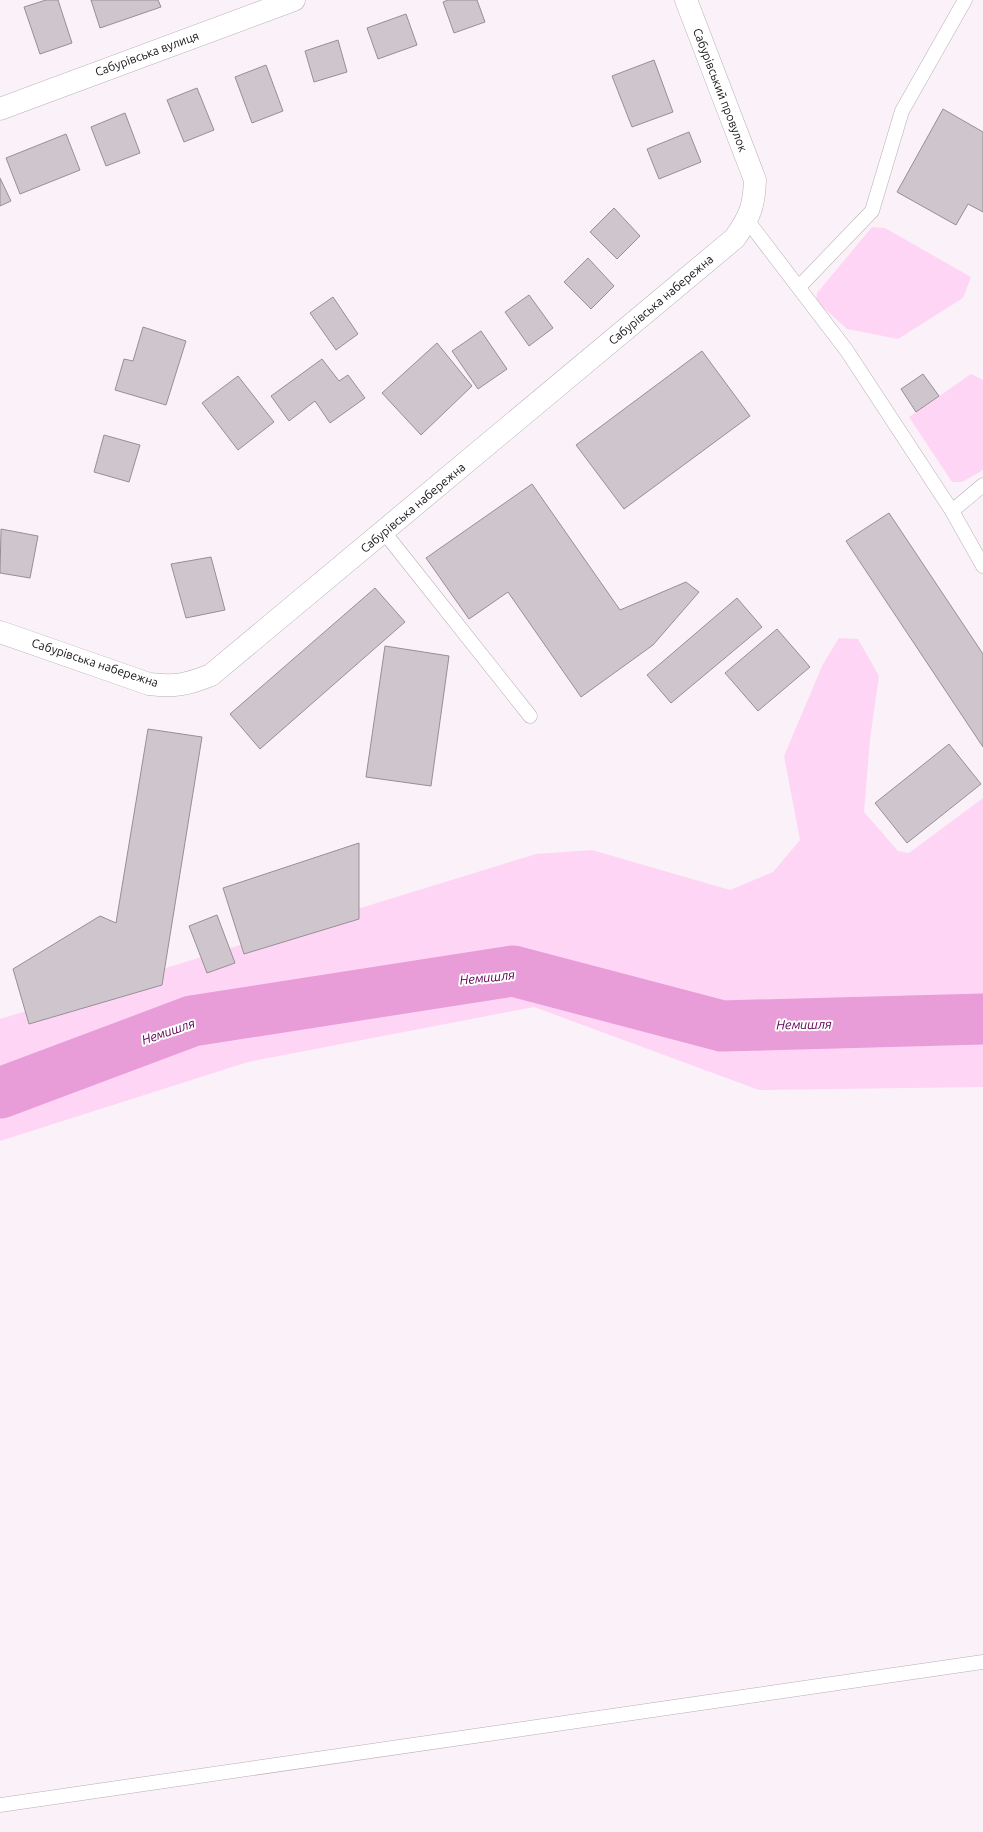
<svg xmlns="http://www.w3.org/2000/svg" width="983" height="1832" font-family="Ubuntu,sans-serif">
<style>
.green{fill:#ffd5f5}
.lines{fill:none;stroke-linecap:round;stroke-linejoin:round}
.river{stroke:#e89cd8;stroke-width:51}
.building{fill:#cec6cc;stroke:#978f95}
.service-casing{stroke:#b7afb5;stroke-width:15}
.minor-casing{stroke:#b7afb5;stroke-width:23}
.service{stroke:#fff;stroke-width:14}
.minor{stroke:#fff;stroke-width:22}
.labels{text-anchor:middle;stroke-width:4;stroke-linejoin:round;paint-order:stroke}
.street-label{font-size:12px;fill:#151215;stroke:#fff}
.water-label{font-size:13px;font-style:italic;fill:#600154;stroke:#fff}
</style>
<rect width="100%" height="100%" fill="#faf2f8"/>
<path class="green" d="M872 227 885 228 971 277 963 298 898 339 847 329 816 301 817 293Z
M971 374 983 380V470L962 482H952L909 417Z
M839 638 858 639 879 676 870 739 864 812 898 851 909 853 983 798V1087L759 1090 534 1007 248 1062 0 1141V1019L536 854 592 850 730 890 773 872 800 840 784 756 823 664Z"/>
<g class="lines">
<path class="river" d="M0 1093 192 1021 513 971 722 1026 983 1019"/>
</g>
<path class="building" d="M46 0H58L72 43 40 54 24 7Z
M91 0H158L161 7 100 28Z
M448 0H477L485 22 454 33 443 2Z
M406 14 417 45 378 59 367 28Z
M338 40 347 72 314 82 305 51Z
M654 60 673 112 632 127 612 76Z
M266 65 283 111 252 123 235 77Z
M197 88 214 130 184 142 167 100Z
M943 109 983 132V212L968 204 956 225 897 192Z
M125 113 140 153 106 166 91 127Z
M689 132 701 162 659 179 647 149Z
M66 134 80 170 20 194 6 158Z
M0 178 11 201 0 206Z
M614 208 640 236 617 259 590 232Z
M588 258 614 286 591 309 564 282Z
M529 295 553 328 529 346 505 312Z
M333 297 358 334 336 350 310 313Z
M143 327 186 341 166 405 115 390 124 359 133 361Z
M481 331 507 369 478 389 452 351Z
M437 343 472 386 421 435 382 393Z
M702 351 750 416 624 509 576 445Z
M322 359 339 381 348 375 365 398 330 423 315 401 289 421 271 396Z
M923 374 939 396 916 412 901 389Z
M238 376 274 422 238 450 202 403Z
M104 435 140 445 129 482 94 472Z
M532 484 620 610 686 582 699 592 653 645 581 697 508 592 469 619 426 558Z
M889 513 983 654V747L846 541Z
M1 529 38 536 30 578 0 573Z
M211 557 225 610 186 618 171 564Z
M375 588 405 622 260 749 230 714Z
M737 598 762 627 671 703 647 675Z
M777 629 810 667 758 711 725 673Z
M385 646 449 656 431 786 366 777Z
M148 729 202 737 162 985 29 1024 13 969 100 916 116 923Z
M949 744 981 784 907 843 875 803Z
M359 843V919L244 954 223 888Z
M217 915 235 963 207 973 189 926Z"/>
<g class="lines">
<g class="service-casing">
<path id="service" d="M747 220 847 351 952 511 983 566
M799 287 872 211 902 111 965 0
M952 511 983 485
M384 532 530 716
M0 1805 983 1662"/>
</g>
<g class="minor-casing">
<path id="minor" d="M0 109 294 0
M0 632 149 684C175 687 186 685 211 675L735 238C750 216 754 207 755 180L686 0"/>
</g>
<use href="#service" class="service"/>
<use href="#minor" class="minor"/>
</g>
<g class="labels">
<g class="street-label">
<text transform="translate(147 54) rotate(-20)" y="4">Сабурівська вулиця</text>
<text transform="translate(720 90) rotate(69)" y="4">Сабурівський провулок</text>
<text transform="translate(661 300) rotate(-40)" y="4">Сабурівська набережна</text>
<text transform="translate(413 508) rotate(-40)" y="4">Сабурівська набережна</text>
<text transform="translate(95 663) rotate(18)" y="4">Сабурівська набережна</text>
</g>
<g class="water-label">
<text transform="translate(487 977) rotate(-6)" y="5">Немишля</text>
<text transform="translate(804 1024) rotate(-1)" y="5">Немишля</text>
<text transform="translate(168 1031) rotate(-19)" y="5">Немишля</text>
</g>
</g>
</svg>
